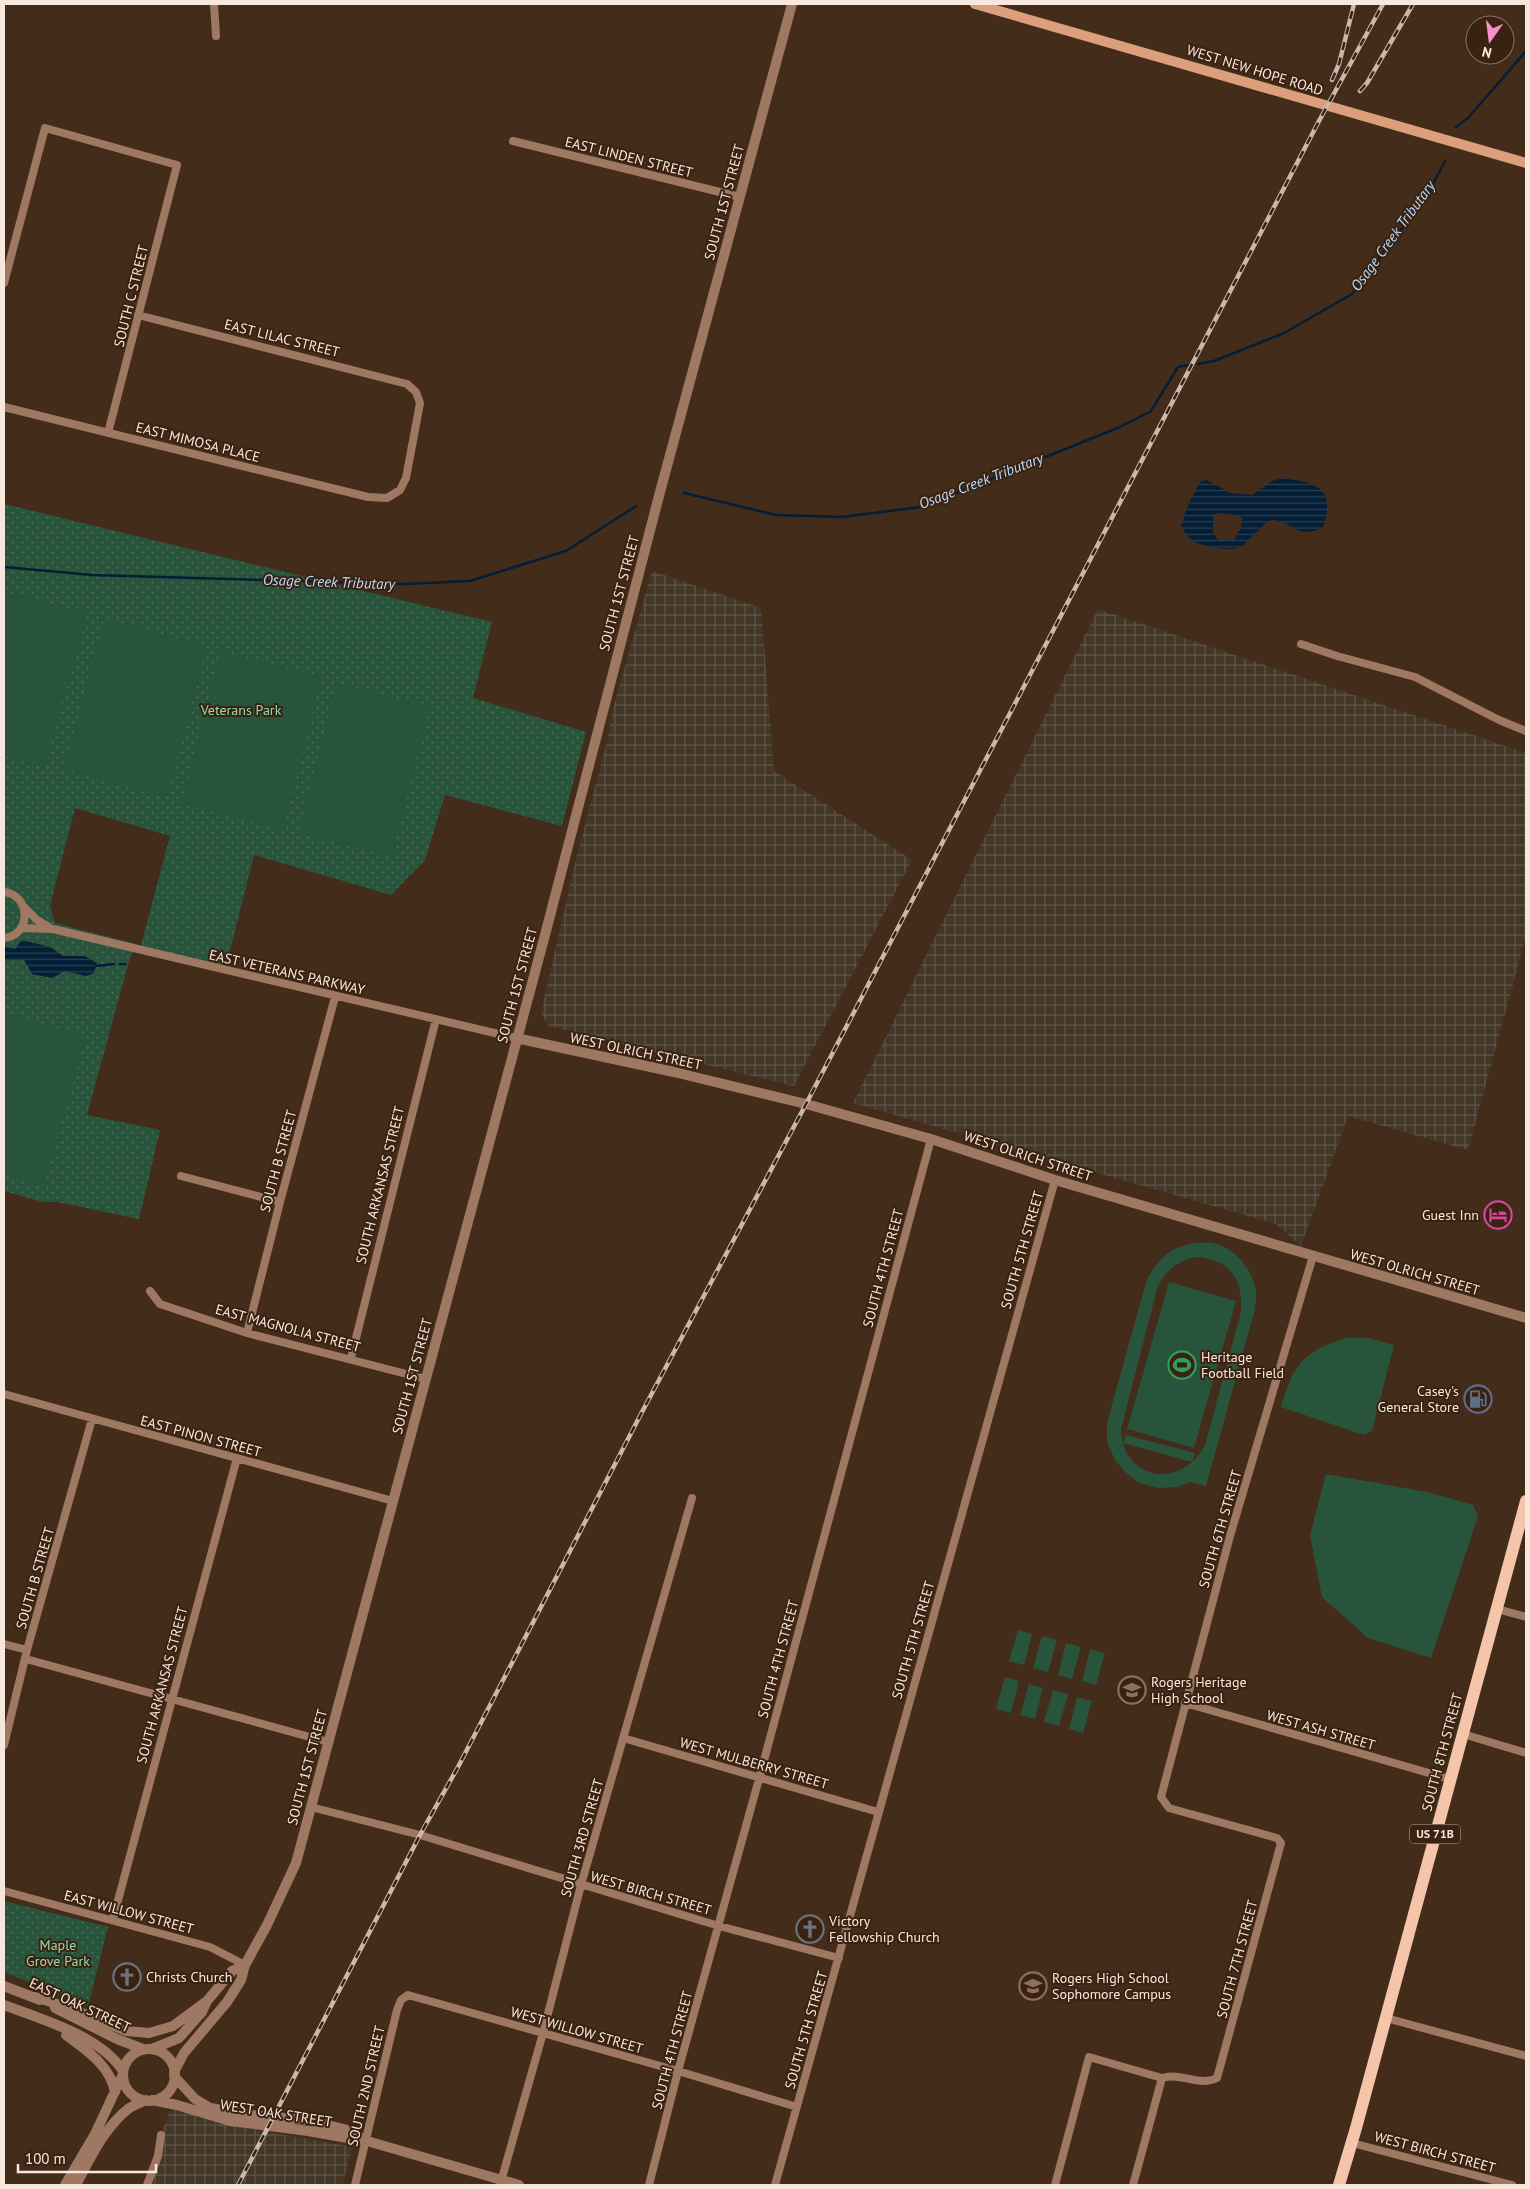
<svg xmlns="http://www.w3.org/2000/svg" width="1530" height="2189" font-family="'PT Sans',sans-serif">
<style>
.industrial{fill:url(#industrial-grid)}
.green{fill:url(#green-dots)}
.pitch{fill:#29543c;fill-rule:evenodd}
.water{fill:url(#water-rules);fill-rule:evenodd}
.lines{fill:none;stroke-linecap:round;stroke-linejoin:round}
.stream{stroke:#041e36;stroke-width:2.5}
.minor{stroke:#9e7862;stroke-width:8}
.tertiary{stroke:#9e7862;stroke-width:10}
.secondary{stroke:#dc9f7b;stroke-width:10}
.primary{stroke:#f5c5aa;stroke-width:12}
.rail-casing{stroke:#cbb8ac;stroke-width:4.5}
.rail{stroke:#3a2211;stroke-width:2.5;stroke-dasharray:8;stroke-linecap:butt}
.labels{text-anchor:middle;stroke-width:4;stroke-linejoin:round;paint-order:stroke}
.shield{fill:#3a2211;stroke:#bfaca0;stroke-width:1}
.shield-label{font-size:12px;font-weight:bold;fill:#f8e7dd}
.street-label{font-size:14px;fill:#f8e7dd;stroke:#3a2211}
.park-label{font-size:14px;fill:#90dcaf;stroke:#3a2211}
.poi-label{font-size:14px;fill:#f8e7dd;stroke:#3a2211;text-anchor:start}
.water-label{font-size:15px;font-style:italic;fill:#b7dafc;stroke:#3a2211}
</style>
<defs>
<pattern id="industrial-grid" width="8" height="8" patternUnits="userSpaceOnUse" patternTransform="scale(1.25)"><rect width="8" height="8" fill="#433828"/><path d="M0 4h8M4 0v8" fill="none" stroke="#5f5547"/></pattern>
<pattern id="green-dots" width="8" height="8" patternUnits="userSpaceOnUse" patternTransform="scale(1.25)"><rect width="8" height="8" fill="#29543c"/><path d="M2 2h.1M6 6h.1" fill="none" stroke="#496d58" stroke-width="1.8" stroke-linecap="round"/></pattern>
<pattern id="water-rules" width="6" height="5" patternUnits="userSpaceOnUse" patternTransform="scale(1.25)"><rect width="6" height="5" fill="#041e36"/><path d="M0 2.5h6" fill="none" stroke="#293f53"/></pattern>
</defs>
<rect width="100%" height="100%" fill="#442c1b"/>
<path class="industrial" d="M652 571 761 608 774 771 912 860 794 1086 549 1026 541 1013 575 863 608 738 613 709Z
M1098 609 1526 753V936L1468 1150 1348 1116 1301 1246 1276 1224 853 1103Z
M171 2108 185 2110 210 2120 240 2127 353 2147 342 2185H143Z"/>
<path class="green" d="M4 504 492 622 473 698 586 732 562 826 445 795 425 860 391 895 254 855 225 971 140 949 170 836 75 808 50 906 55 923 136 944 129 961 87 1115 160 1130 139 1219 57 1202H42L4 1191Z
M4 1901 108 1927 88 2006 4 1972Z"/>
<path class="pitch" d="M4 591 87 613 45 767 4 756Z
M104 618 207 646 167 797 64 770Z
M220 651 322 677 283 830 181 804Z
M337 683 430 707 392 857 298 833Z
M4 1013 86 1036 44 1186 4 1175Z
M1194 1243C1200 1243 1207 1242 1213 1243 1235 1248 1252 1269 1256 1290 1257 1296 1255 1303 1255 1309L1206 1486 1190 1482 1177 1487 1158 1488 1139 1483 1125 1472 1115 1460 1107 1442V1423L1147 1279C1161 1257 1167 1249 1194 1243ZM1195 1257C1230 1259 1243 1278 1241 1312L1205 1445C1181 1491 1122 1480 1121 1429L1157 1289C1165 1271 1175 1262 1195 1257Z
M1169 1282 1236 1301 1194 1448 1127 1429Z
M1346 1338H1369L1394 1345 1372 1431 1364 1435 1281 1407C1294 1364 1302 1352 1346 1338Z
M1126 1435 1195 1453 1192 1462 1123 1443Z
M1326 1474 1427 1492 1473 1505 1478 1516 1431 1658 1368 1638 1322 1597 1310 1535Z
M1018 1630 1032 1634 1024 1665 1009 1661Z
M1042 1636 1057 1640 1048 1672 1033 1668Z
M1066 1643 1081 1647 1072 1679 1058 1675Z
M1090 1649 1105 1653 1096 1685 1082 1681Z
M1005 1677 1019 1681 1011 1713 996 1709Z
M1029 1684 1043 1688 1035 1719 1020 1715Z
M1053 1690 1068 1694 1059 1726 1044 1722Z
M1077 1697 1092 1701 1083 1733 1069 1729Z
M4 1937 12 1939 8 1955 4 1954Z"/>
<path class="water" d="M1281 478C1315 482 1337 487 1323 527 1298 541 1293 521 1272 520 1265 520 1249 543 1240 547 1230 552 1200 546 1191 540 1188 537 1184 531 1181 527L1187 507 1200 482 1207 480 1230 493 1252 495 1272 481ZM1218 513 1237 515 1242 518 1241 528 1234 540H1218L1213 533V516Z
M22 940 50 947 63 956H85L97 963 94 973 86 976 65 971 52 978 32 974 24 960H4V946L15 949Z"/>
<g class="lines">
<path class="stream" d="M1456 127 1468 118 1526 51
M1198 364 1214 361 1284 333 1352 294 1428 194 1445 161
M684 493 776 515 842 517 921 507 1120 427 1151 411 1178 367 1188 365
M4 567 92 575 404 584 470 581 566 551 636 506
M120 964H125
M96 966 114 964"/>
<path class="minor" d="M214 4 216 36
M513 141 740 197
M4 283 45 128 177 165 108 433
M4 407 368 497 387 498 400 490 406 478 420 403 416 392 407 384 138 315
M1301 644 1337 656 1415 677 1499 720 1526 731
M4 892C31 895 32 935 4 938
M25 908 37 920 49 927
M21 928 53 929 516 1038
M181 1176 280 1202
M150 1291 160 1304 247 1333 426 1379
M247 1333 280 1202 335 997
M351 1358 436 1019
M4 1394 393 1501
M1497 1609 1526 1617
M4 1644 27 1650
M26 1659 328 1742
M1185 1703 1450 1779
M1463 1734 1526 1753
M623 1738 878 1812
M4 1745 27 1650 92 1419
M311 1807 420 1835 719 1926 839 1958
M4 1891 210 1947 245 1965
M113 1919 237 1458
M1386 2018 1526 2056
M1352 2143 1512 2185
M147 2185 158 2156 161 2135
M355 2185 397 2010 401 2000 408 1995 678 2071 797 2107
M500 2185 543 2033 581 1885 692 1498
M649 2185 678 2071 759 1779 931 1139
M775 2185 1055 1180
M1055 2185 1089 2057 1162 2078C1183 2072 1198 2087 1217 2078L1281 1843 1277 1838 1169 1808 1161 1797 1230 1536 1313 1256
M1133 2185 1162 2078"/>
<path class="tertiary" d="M516 1038 674 1072 806 1104 931 1139 1055 1180 1526 1318
M4 1986 40 2000
M35 1997 73 2009 126 2031 149 2033 173 2026 207 2001
M4 2005C41 2019 101 2036 123 2071
M55 2008 117 2039 143 2049
M66 2035C87 2051 110 2065 115 2092
M152 2049 179 2038 202 2012 207 2001 232 1971 245 1965
M123 2075a26 26 0 1 1 52 0a26 26 0 1 1-52 0Z
M174 2072 184 2053 227 2002 241 1980 245 1965 267 1925 296 1863 545 935 660 492 792 4
M174 2076 195 2099 210 2108 251 2115 307 2120 344 2129 367 2141 519 2185
M152 2100 177 2105 230 2121 308 2131 359 2140
M65 2185 95 2134 123 2074
M76 2185C90 2159 104 2128 128 2109 133 2105 140 2103 146 2100"/>
<path class="secondary" d="M975 4 1526 163"/>
<path class="primary" d="M1339 2185 1356 2128 1526 1501"/>
<g class="rail-casing">
<path id="rail" d="M1332 80 1339 64 1354 4
M1360 91 1367 83 1413 4
M238 2185 420 1835 458 1767 642 1412 806 1104 1319 121 1383 4"/>
</g>
<use href="#rail" class="rail"/>
</g>
<defs>
<g id="hotel-ring" transform="scale(1.4375)"><circle r="9.5" fill="#3a2211" stroke="#d1479c" stroke-width="1.5"/><path d="M-6-4.5h1.5V1H6V5H4.5V3h-9V5H-6ZM-4 0a1.8 1.8 0 1 1 3.6 0ZM.5 0V-2.5h3Q6-2.5 6 0Z" fill="#d1479c"/></g>
<g id="stadium-ring" transform="scale(1.4375)"><circle r="9.5" fill="#3a2211" stroke="#2e9e5b" stroke-width="1.5"/><path d="M0-5a6.5 5 0 1 0 0 10a6.5 5 0 1 0 0-10ZM-3.5-1.8h7v3.6h-7Z" fill="#2e9e5b"/></g>
<g id="fuel-ring" transform="scale(1.4375)"><circle r="9.5" fill="#3a2211" stroke="#5c6f8a" stroke-width="1.5"/><path d="M-5.5-6h7V0h2V4h1.3V-2.5L3-4.5l.8-.8L6-3V5H2.5V1h-1V6h-7ZM-4.2-4.7v3.2H.2V-4.7Z" fill="#5c6f8a"/></g>
<g id="school-ring" transform="scale(1.4375)"><circle r="9.5" fill="#3a2211" stroke="#8d6e63" stroke-width="1.5"/><path d="M0-5L7-2L0 1L-7-2ZM-4 1L0 2.5L4 1V4Q0 6-4 4Z" fill="#8d6e63"/></g>
<g id="church-ring" transform="scale(1.4375)"><circle r="9.5" fill="#3a2211" stroke="#6b7280" stroke-width="1.5"/><path d="M-1.2-6h2.4v3.5h3.3v2.4h-3.3V6h-2.4V-.1h-3.3v-2.4h3.3Z" fill="#6b7280"/></g>
</defs>
<g fill-rule="evenodd">
<use href="#hotel-ring" x="1498" y="1215"/>
<use href="#stadium-ring" x="1182" y="1365"/>
<use href="#fuel-ring" x="1478" y="1399"/>
<use href="#school-ring" x="1132" y="1690"/>
<use href="#church-ring" x="810" y="1929"/>
<use href="#church-ring" x="127" y="1977"/>
<use href="#school-ring" x="1033" y="1986"/>
</g>
<g class="labels">
<rect class="shield" x="1410" y="1824.5" width="50" height="19" rx="4"/>
<g class="shield-label">
<text x="1435" y="1838">US 71B</text>
</g>
<g class="street-label">
<text transform="translate(1255 70) rotate(17)" y="5">WEST NEW HOPE ROAD</text>
<text transform="translate(629 157) rotate(14)" y="5">EAST LINDEN STREET</text>
<text transform="translate(724 202) rotate(-75)" y="5">SOUTH 1ST STREET</text>
<text transform="translate(131 296) rotate(-76)" y="5">SOUTH C STREET</text>
<text transform="translate(282 338) rotate(14)" y="5">EAST LILAC STREET</text>
<text transform="translate(198 442) rotate(14)" y="5">EAST MIMOSA PLACE</text>
<text transform="translate(619 593) rotate(-75)" y="5">SOUTH 1ST STREET</text>
<text transform="translate(287 972) rotate(13)" y="5">EAST VETERANS PARKWAY</text>
<text transform="translate(517 985) rotate(-75)" y="5">SOUTH 1ST STREET</text>
<text transform="translate(636 1051) rotate(12)" y="5">WEST OLRICH STREET</text>
<text transform="translate(1028 1156) rotate(18)" y="5">WEST OLRICH STREET</text>
<text transform="translate(278 1161) rotate(-75)" y="5">SOUTH B STREET</text>
<text transform="translate(380 1185) rotate(-76)" y="5">SOUTH ARKANSAS STREET</text>
<text transform="translate(1022 1250) rotate(-74)" y="5">SOUTH 5TH STREET</text>
<text transform="translate(883 1268) rotate(-75)" y="5">SOUTH 4TH STREET</text>
<text transform="translate(1415 1272) rotate(16)" y="5">WEST OLRICH STREET</text>
<text transform="translate(288 1328) rotate(15)" y="5">EAST MAGNOLIA STREET</text>
<text transform="translate(412 1376) rotate(-75)" y="5">SOUTH 1ST STREET</text>
<text transform="translate(201 1436) rotate(15)" y="5">EAST PINON STREET</text>
<text transform="translate(1220 1529) rotate(-74)" y="5">SOUTH 6TH STREET</text>
<text transform="translate(35 1578) rotate(-74)" y="5">SOUTH B STREET</text>
<text transform="translate(913 1640) rotate(-74)" y="5">SOUTH 5TH STREET</text>
<text transform="translate(778 1659) rotate(-75)" y="5">SOUTH 4TH STREET</text>
<text transform="translate(162 1685) rotate(-75)" y="5">SOUTH ARKANSAS STREET</text>
<text transform="translate(1321 1730) rotate(16)" y="5">WEST ASH STREET</text>
<text transform="translate(1442 1752) rotate(-75)" y="5">SOUTH 8TH STREET</text>
<text transform="translate(754 1763) rotate(16)" y="5">WEST MULBERRY STREET</text>
<text transform="translate(307 1767) rotate(-75)" y="5">SOUTH 1ST STREET</text>
<text transform="translate(582 1838) rotate(-74)" y="5">SOUTH 3RD STREET</text>
<text transform="translate(651 1893) rotate(16)" y="5">WEST BIRCH STREET</text>
<text transform="translate(129 1912) rotate(15)" y="5">EAST WILLOW STREET</text>
<text transform="translate(1237 1959) rotate(-75)" y="5">SOUTH 7TH STREET</text>
<text transform="translate(80 2005) rotate(25)" y="5">EAST OAK STREET</text>
<text transform="translate(577 2030) rotate(16)" y="5">WEST WILLOW STREET</text>
<text transform="translate(806 2030) rotate(-74)" y="5">SOUTH 5TH STREET</text>
<text transform="translate(672 2050) rotate(-75)" y="5">SOUTH 4TH STREET</text>
<text transform="translate(366 2086) rotate(-77)" y="5">SOUTH 2ND STREET</text>
<text transform="translate(276 2113) rotate(9)" y="5">WEST OAK STREET</text>
<text transform="translate(1435 2152) rotate(15)" y="5">WEST BIRCH STREET</text>
</g>
<g class="park-label">
<text x="241" y="715">Veterans Park</text>
<text x="58" y="1950">Maple<tspan x="58" dy="16">Grove Park</tspan></text>
</g>
<g class="poi-label">
<text x="1479" y="1220" text-anchor="end">Guest Inn</text>
<text x="1201" y="1362">Heritage<tspan x="1201" dy="16">Football Field</tspan></text>
<text x="1459" y="1396" text-anchor="end">Casey's<tspan x="1459" dy="16">General Store</tspan></text>
<text x="1151" y="1687">Rogers Heritage<tspan x="1151" dy="16">High School</tspan></text>
<text x="829" y="1926">Victory<tspan x="829" dy="16">Fellowship Church</tspan></text>
<text x="146" y="1982">Christs Church</text>
<text x="1052" y="1983">Rogers High School<tspan x="1052" dy="16">Sophomore Campus</tspan></text>
</g>
<g class="water-label">
<text transform="translate(1393 236) rotate(-54)" y="5">Osage Creek Tributary</text>
<text transform="translate(981 481) rotate(-21)" y="5">Osage Creek Tributary</text>
<text transform="translate(329 582) rotate(2)" y="5">Osage Creek Tributary</text>
</g>
</g>
<rect width="1530" height="2189" fill="none" stroke="#f8e7dd" stroke-width="10"/>
<g transform="translate(1490 40) rotate(194)"><circle r="24" fill="#3a2211" stroke="#867163"/>
<path d="M0-4L9 19L0 12L-9 19Z" fill="#f890cc"/>
<text y="-8" font-size="14" font-weight="bold" text-anchor="middle" fill="#f8e7dd">N</text>
</g>
<path d="M18 2164v8h138v-8" fill="none" stroke="#f8e7dd" stroke-width="2.5"/>
<text x="25" y="2164" font-size="15" fill="#f8e7dd" stroke="#3a2211" stroke-width="4" paint-order="stroke">100 m</text>
</svg>
